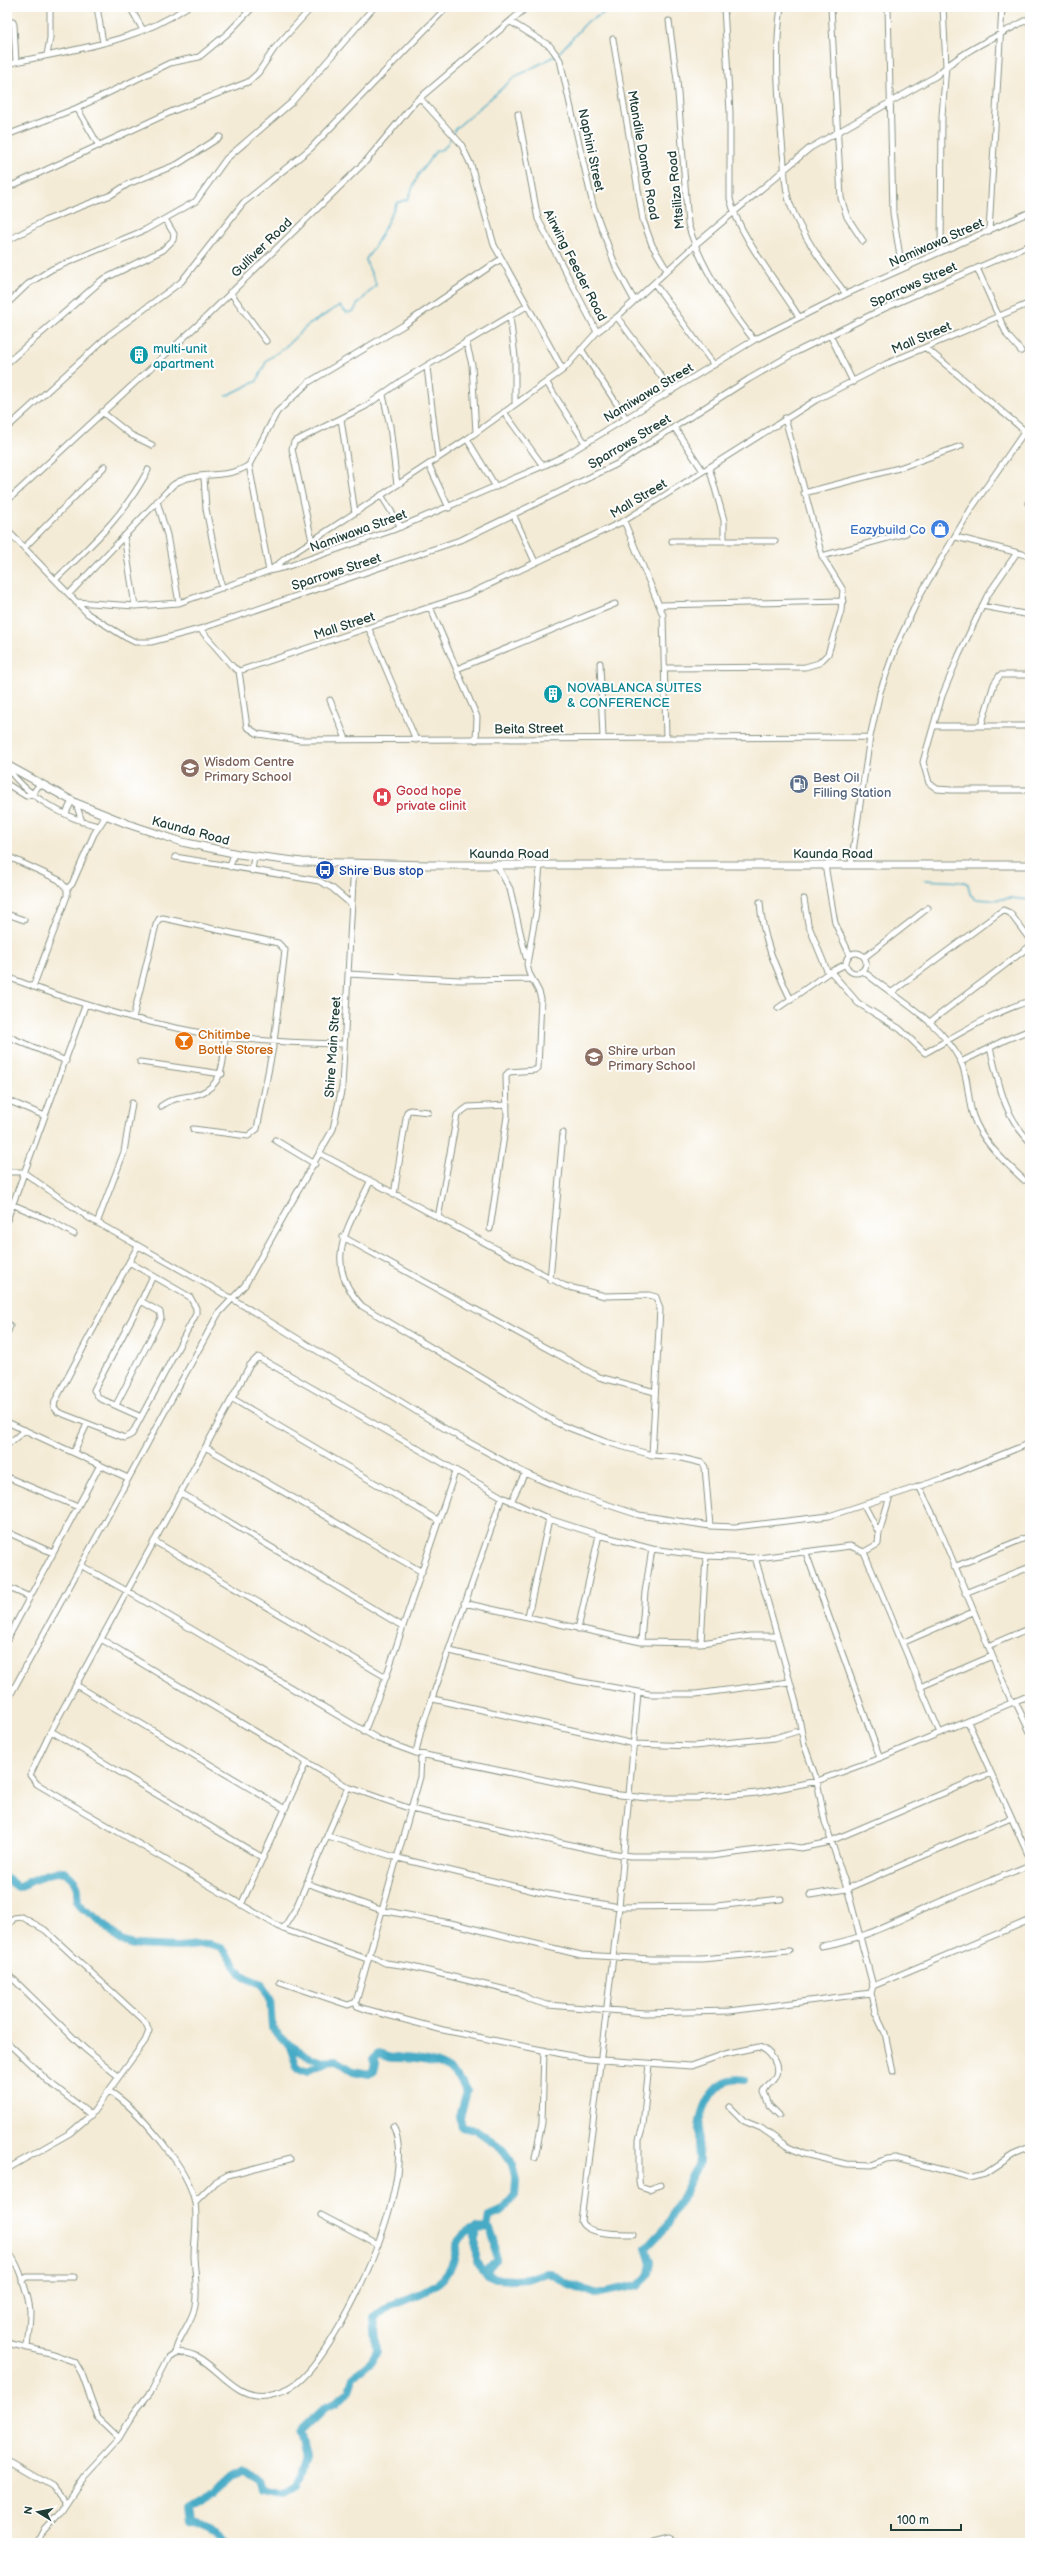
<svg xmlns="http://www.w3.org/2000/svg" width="1037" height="2550" font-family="'Balsamiq Sans',sans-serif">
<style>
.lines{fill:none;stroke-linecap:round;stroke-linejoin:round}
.stream{stroke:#47abc6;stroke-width:1.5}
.river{stroke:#47abc6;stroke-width:8}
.minor-casing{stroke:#8a9485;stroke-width:7}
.major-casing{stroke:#8a9485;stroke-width:9}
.minor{stroke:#fff;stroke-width:5}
.major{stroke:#fff;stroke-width:7}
.labels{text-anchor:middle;stroke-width:4;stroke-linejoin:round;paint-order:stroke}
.street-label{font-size:13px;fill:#1f3d34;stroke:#fff}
.culture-label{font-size:13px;fill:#0d838f;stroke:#fff;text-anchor:start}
.shop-label{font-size:13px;fill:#366cbe;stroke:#fff;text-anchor:end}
.education-label{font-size:13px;fill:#785e54;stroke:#fff;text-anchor:start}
.service-label{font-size:13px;fill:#4e5e75;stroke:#fff;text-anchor:start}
.health-label{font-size:13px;fill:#be3a42;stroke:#fff;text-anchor:start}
.transit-label{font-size:13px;fill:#164399;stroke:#fff;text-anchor:start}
.food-label{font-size:13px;fill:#c56008;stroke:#fff;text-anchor:start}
</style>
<rect width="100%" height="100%" fill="#fff"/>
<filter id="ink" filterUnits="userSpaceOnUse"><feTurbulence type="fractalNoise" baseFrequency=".025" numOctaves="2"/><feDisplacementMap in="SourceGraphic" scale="8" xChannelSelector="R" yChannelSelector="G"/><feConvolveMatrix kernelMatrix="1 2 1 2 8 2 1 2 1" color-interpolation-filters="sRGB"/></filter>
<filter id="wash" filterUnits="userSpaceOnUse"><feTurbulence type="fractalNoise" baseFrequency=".012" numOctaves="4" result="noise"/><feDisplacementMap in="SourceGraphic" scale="16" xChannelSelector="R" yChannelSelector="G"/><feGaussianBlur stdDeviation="0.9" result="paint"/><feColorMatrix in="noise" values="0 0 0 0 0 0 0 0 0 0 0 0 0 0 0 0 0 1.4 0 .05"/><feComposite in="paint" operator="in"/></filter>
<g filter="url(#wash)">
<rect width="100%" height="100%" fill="#f4ebd6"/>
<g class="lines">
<path class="stream" d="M226 396 257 381 267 360 284 348 307 326 337 307 340 306 347 313 354 311 357 305 376 285C374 275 367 269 366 259 380 242 386 222 397 203L408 199 418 175 436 151 443 149 448 143 455 129 515 77 557 55 587 22 616 7
M924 880 964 882 968 884 970 894 975 899 992 900 1011 898 1030 900"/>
<path class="river" d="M7 1879 18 1887 47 1874 64 1871C75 1880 81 1886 77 1901L82 1908 97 1918 121 1941 133 1945 178 1947 210 1944 221 1947 244 1977 262 1984 270 1998 272 2028 287 2043 309 2057 319 2061 336 2060 353 2071 369 2074 373 2071 375 2063 373 2059 378 2054C383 2055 388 2058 393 2058 422 2058 453 2061 467 2091L460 2117 462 2127 475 2130 503 2150 511 2161 516 2181 515 2196 503 2210 489 2216 487 2228
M289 2044 298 2070 308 2071 329 2061
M476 2228 490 2229 495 2243 496 2260 489 2268 487 2275
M225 2543 218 2537 190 2525 188 2511 213 2496 231 2474 243 2467 258 2478 261 2488 278 2493 294 2484 305 2456 299 2432 324 2408 336 2403 349 2390 353 2377 372 2361 377 2351 374 2318C381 2314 387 2306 394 2304 411 2297 436 2289 447 2274 462 2254 448 2239 476 2228V2261L487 2275 496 2279 513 2280 528 2279 544 2273H550L567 2283 596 2294 638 2285 649 2274 651 2263 646 2248 667 2226 697 2169C701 2160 698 2152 698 2142 697 2116 712 2073 744 2080"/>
</g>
</g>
<g filter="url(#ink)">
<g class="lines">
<g class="minor-casing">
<path id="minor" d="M97 7 103 43
M130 7 143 30
M724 7 730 112V199C739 236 778 283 799 317
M781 7C774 54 779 105 783 153 785 169 784 188 790 204 802 236 825 267 846 294
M831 7 841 198 847 217 863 241
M888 7 893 213 902 269
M669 21 677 80 688 224C700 266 727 306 754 340
M7 22H13L14 25 16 62
M511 22 550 46 560 60 593 205 616 267 634 300
M613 39 643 220 652 245 667 270
M47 55 50 38V7
M7 64C68 50 134 44 187 7
M420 98 461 144 471 165 494 245 563 370
M77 108 99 146
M518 114 538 219 597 332
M7 135 77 108 170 63 199 57 228 33 253 7
M7 188 173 111 248 82 258 73 274 49 312 7
M989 231 1002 7
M7 241 44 221 111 195 128 184 178 164 220 137
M941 252 942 116 946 66 943 7
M977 268 1007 335 1021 351
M654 283 714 365
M230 292 266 341
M7 304 28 284 52 269 145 230 196 201 226 159 292 102 374 7
M510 316 515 357V404
M617 317 672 391
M830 335 853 382
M466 341 472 365 476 432
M581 349 626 418
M7 363 102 280 163 250 173 240 174 234 165 219
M427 367 438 458
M547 383 585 443
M383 395 390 426 397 485
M102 412 131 435 152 445
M504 412 543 466
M341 419 355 513
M674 427 703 471
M7 428 109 335 181 282 243 203 311 148 447 7
M467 439 496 487
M249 465 269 571 286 567 393 530 543 466 566 455 754 340 846 294 1030 212
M429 465 449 508
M709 467 724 520V541
M204 477 206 509 222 588
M804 493 899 468 961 446
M381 495 401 527
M7 501 204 319 366 161 415 102 527 7
M157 501 167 535 179 603
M1028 503 1030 500
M513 514 535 562
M624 521 663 615 666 738
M7 530 88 614 125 637 135 642H151L200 629 463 539 617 464 749 379 796 352 883 309 1030 245
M124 536 135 606
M956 537 1030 556
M312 541 292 449 294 442 366 406 401 381 527 306
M672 541H775
M24 548 105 466
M1016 554 987 596 959 655 942 696 923 762 929 783 937 789 951 790H1030
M822 556 906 533
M56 579C93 543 123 517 148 470
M69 594 173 485C195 469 226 481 249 465L277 412 309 382 404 325 501 259
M76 602 135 606 179 603 269 571 286 558 467 439 563 370 597 332 617 317 695 245 810 148 936 76C962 50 999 36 1030 18
M660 605 843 601
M982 606 1030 615
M430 607 477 717 476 740
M200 629 233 667 239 671
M369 629 416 740
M600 663 603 738
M666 668 805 667 819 663 828 654 841 611 843 590 822 556 785 418
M457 669 615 604
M239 671 469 594 624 521 816 400 886 364 1030 303
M239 671 247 727 258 734 300 740 870 737
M330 700 346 739
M934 726H1030
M981 726 994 684 1000 675H1030
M7 767C26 796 65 818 98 826
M7 784 26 796 33 793 40 784
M76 803 82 822
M66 813 72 801
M7 856 59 880 67 889V896L33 987
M175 857 319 881 332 888 352 905
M497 865 510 889 526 957
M825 865 835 923 850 955
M851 865 870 737 880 692 895 649 921 593 971 509 1025 431 926 348
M230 867 234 853
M252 871 254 856
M67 889 72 884 94 834 106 816
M804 899 808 924 828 973
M760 902C762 937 776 969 791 1000
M7 914 24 920
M846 963a10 10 0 1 1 20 0a10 10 0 1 1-20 0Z
M865 957 928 908
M863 971C898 1000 938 1019 960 1060 969 1076 967 1099 973 1116 982 1142 1005 1162 1024 1180
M831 972 858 1003 900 1029 925 1053C959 1034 993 1012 1030 1001
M348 974 460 980 532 979
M7 977C78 1004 151 1026 226 1037 265 1042 305 1043 344 1044
M892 992 1003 910 1010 913 1030 940
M778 1008 828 973 846 964
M133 1018 156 925 159 919 163 918 278 943 285 950 274 1042 257 1129 248 1136 193 1129
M931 1021 1030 946
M7 1036 66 1061
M990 1048C1000 1086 1002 1112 1030 1142
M140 1062 222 1074
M961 1062 1005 1040 1030 1030
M7 1100 45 1116
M161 1106C170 1099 179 1098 190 1096 224 1090 223 1065 225 1037
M275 1140 315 1164
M321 1154 565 1286 605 1296 649 1295 656 1297 660 1309 652 1455
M7 1172H23L89 1218 231 1298 452 1433 525 1473 569 1492 639 1515 710 1526 735 1527 829 1516 942 1479 1030 1443
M370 1182C348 1228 321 1262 362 1306L559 1424 606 1442 652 1455 677 1457 702 1463 705 1467 710 1526
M394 1195 407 1112 410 1110 428 1112
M14 1205 51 1221 74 1234
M438 1218 457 1115 468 1107 507 1105
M7 1220 85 1006
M97 1223 124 1152 132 1103
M490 1229 507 1116 506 1075 509 1072 535 1070 538 1068 541 999 539 992 529 973 527 964 536 912 540 865
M343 1237 599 1377 655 1392
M129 1262 190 1297 196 1308V1314L132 1434 125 1438 58 1412 54 1407 55 1401Z
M129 1262 138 1246
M550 1280 563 1133
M141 1301 153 1276
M7 1322 10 1326 7 1334
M233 1399 439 1521
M116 1405 161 1318 160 1312 141 1301 94 1390 99 1398 141 1417
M7 1422 128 1478
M7 1445 25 1430
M207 1448 422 1572
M74 1452 87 1424
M7 1477 78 1507
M919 1486 937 1523 1012 1703
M181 1493 402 1626
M511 1502 525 1473
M864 1505 879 1533 878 1544 864 1552
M7 1532 53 1553
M879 1533 890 1496
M154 1541 386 1677
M806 1553 880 1758
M82 1566 127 1591 378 1739 416 1753 611 1794 647 1798H697L758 1793 817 1781 880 1758 1030 1695
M954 1567 1030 1536
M7 1587 30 1597
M965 1593 1030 1567
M464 1603 641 1642 701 1643 750 1636H776
M528 1616 549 1519
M578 1629 599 1535
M101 1639 348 1787 411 1809 603 1852 631 1856H712L788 1846 801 1848 826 1843 991 1773
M7 1640 100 1465
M641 1642 645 1592 652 1549
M701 1643 706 1556
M902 1643 973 1612
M988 1646 1030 1628
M450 1651 577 1681 650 1694H696L789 1682
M76 1685 285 1809
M920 1687 992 1656
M433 1699 634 1744 694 1746 775 1738 801 1730
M7 1701 218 1314 245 1285 333 1129 342 1087 354 863
M1015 1701 1030 1732
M968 1722 1030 1859
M51 1731 263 1858
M364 1732 386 1677 455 1472
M416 1753 421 1730 502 1497
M328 1836 398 1858 542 1893 619 1907 716 1906 781 1899
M306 1883 381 1910 455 1924 581 1955 651 1959H702L789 1951
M810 1895 846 1889 1011 1818
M241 1905 306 1763
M7 1927 14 1918 22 1917 45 1930 146 2023 149 2031 145 2041 91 2115 70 2133 7 2169
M283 1929 296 1908 348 1787
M821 1946C861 1940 890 1924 926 1908 960 1893 995 1879 1030 1865
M370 1955 385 1963 408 1966 519 1993 531 2000 548 2005 645 2013 730 2011 871 1993 873 1986 849 1895 825 1822 817 1781 804 1744 796 1703 755 1557
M367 1959 283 1929 37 1784 30 1775 51 1731 250 1365 258 1357 502 1497 549 1519 599 1535 652 1549 706 1556 758 1558 850 1546 864 1552 940 1733
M7 1973 85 2049 118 2076
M280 1982 348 2005 356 2002
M873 1986 1030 1920
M871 1993 875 2012 885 2033 893 2071
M356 2002 357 2006 365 2009 443 2030 587 2059 691 2066 725 2054 759 2047C770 2050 781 2066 775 2077 772 2083 766 2085 764 2092L769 2105 779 2115
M356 2002 420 1777 421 1755
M7 2042 49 2082 91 2115
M649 2064 643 2126 639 2140V2181L640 2186 649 2189 661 2185
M109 2091C138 2109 189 2168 195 2203 198 2221 194 2239 194 2257 195 2274 198 2289 195 2306 192 2323 178 2336 175 2353
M730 2107 744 2121 761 2128 788 2147 804 2154 846 2164 872 2165 886 2159 895 2158 970 2177 986 2173 1013 2155 1030 2148
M535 2158 542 2123 544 2050
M195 2202 215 2182 228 2175 290 2159
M321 2215 378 2245
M633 2234C621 2234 585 2235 581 2221L619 1907 638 1693
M7 2252C18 2258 29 2299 30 2311 30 2324 28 2336 27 2348
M22 2281 27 2277H74
M7 2343 50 2353 75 2362 82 2374 98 2418 119 2438
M7 2460 52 2486 65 2502
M37 2543 44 2529 60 2512 84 2476 119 2438 134 2413 152 2390 169 2357 175 2353C211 2347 227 2401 267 2395 278 2393 288 2390 297 2383 341 2348 420 2177 393 2126
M652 2543 668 2539 675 2543"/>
</g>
<g class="major-casing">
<path id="major" d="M7 765 76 803 128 824 182 842 238 854 302 862 429 865H1030"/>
</g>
<use href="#minor" class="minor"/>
<use href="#major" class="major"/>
</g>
</g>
<defs>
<g id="building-disc" transform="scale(1)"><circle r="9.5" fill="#0f9aa8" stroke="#fff"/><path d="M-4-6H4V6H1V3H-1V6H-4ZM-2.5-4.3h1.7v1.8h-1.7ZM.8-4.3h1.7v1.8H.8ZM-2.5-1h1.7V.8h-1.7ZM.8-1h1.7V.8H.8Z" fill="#fff"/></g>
<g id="shop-disc" transform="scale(1)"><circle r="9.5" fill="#3f7fe0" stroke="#fff"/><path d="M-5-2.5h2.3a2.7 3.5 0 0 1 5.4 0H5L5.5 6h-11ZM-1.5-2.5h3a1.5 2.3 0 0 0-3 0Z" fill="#fff"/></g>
<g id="school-disc" transform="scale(1)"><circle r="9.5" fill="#8d6e63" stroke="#fff"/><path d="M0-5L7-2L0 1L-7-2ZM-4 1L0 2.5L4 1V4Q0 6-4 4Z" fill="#fff"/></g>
<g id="fuel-disc" transform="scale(1)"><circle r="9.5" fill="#5c6f8a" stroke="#fff"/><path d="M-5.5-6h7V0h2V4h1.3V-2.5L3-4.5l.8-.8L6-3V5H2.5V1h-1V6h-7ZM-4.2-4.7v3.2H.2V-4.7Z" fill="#fff"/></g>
<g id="hospital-disc" transform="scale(1)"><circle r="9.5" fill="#e0444e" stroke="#fff"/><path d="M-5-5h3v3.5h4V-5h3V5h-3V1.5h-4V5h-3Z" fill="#fff"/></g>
<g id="bus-disc" transform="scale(1)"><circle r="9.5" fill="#1a4fb4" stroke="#fff"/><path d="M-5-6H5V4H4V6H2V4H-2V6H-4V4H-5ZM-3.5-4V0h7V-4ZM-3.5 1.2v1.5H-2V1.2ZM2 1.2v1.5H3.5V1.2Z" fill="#fff"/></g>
<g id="bar-disc" transform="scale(1)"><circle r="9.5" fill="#e8710a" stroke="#fff"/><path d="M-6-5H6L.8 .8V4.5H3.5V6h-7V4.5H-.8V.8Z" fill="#fff"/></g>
</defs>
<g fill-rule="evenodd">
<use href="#building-disc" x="139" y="355"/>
<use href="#shop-disc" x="940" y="529"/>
<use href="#building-disc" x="553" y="694"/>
<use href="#school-disc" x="190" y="768"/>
<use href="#fuel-disc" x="799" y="784"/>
<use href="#hospital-disc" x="382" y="797"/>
<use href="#bus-disc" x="325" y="870"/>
<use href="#bar-disc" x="184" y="1041"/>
<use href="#school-disc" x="594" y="1057"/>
</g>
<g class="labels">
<g class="street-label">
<text transform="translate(592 150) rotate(78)" y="5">Naphini Street</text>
<text transform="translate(644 155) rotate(80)" y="5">Mtandile Dambo Road</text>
<text transform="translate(675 190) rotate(-96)" y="5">Mtsiliza Road</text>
<text transform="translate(936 242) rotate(-24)" y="5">Namiwawa Street</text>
<text transform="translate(261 247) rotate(-44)" y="5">Gulliver Road</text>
<text transform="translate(576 265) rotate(63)" y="5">Airwing Feeder Road</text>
<text transform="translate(913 284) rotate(-24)" y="5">Sparrows Street</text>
<text transform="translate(921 337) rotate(-23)" y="5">Mall Street</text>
<text transform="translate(648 392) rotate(-31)" y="5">Namiwawa Street</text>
<text transform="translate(629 441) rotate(-31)" y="5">Sparrows Street</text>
<text transform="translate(638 498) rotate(-31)" y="5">Mall Street</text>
<text transform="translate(358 530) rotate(-20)" y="5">Namiwawa Street</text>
<text transform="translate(336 571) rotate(-18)" y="5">Sparrows Street</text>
<text transform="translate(344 625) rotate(-18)" y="5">Mall Street</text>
<text transform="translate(529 728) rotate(-1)" y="5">Beita Street</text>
<text transform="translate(191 830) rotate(15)" y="5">Kaunda Road</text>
<text x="509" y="858">Kaunda Road</text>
<text x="833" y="858">Kaunda Road</text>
<text transform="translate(332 1047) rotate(-86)" y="5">Shire Main Street</text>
</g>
<g class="culture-label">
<text x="153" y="353">multi-unit<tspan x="153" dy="15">apartment</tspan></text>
<text x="567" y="692">NOVABLANCA SUITES<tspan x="567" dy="15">&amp; CONFERENCE</tspan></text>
</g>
<g class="shop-label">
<text x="926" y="534">Eazybuild Co</text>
</g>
<g class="education-label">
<text x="204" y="766">Wisdom Centre<tspan x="204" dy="15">Primary School</tspan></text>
<text x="608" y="1055">Shire urban<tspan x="608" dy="15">Primary School</tspan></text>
</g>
<g class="service-label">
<text x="813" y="782">Best Oil<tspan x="813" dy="15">Filling Station</tspan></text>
</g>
<g class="health-label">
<text x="396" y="795">Good hope<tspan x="396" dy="15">private clinit</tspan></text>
</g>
<g class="transit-label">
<text x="339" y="875">Shire Bus stop</text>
</g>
<g class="food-label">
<text x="198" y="1039">Chitimbe<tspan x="198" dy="15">Bottle Stores</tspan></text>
</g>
</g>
<rect width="1037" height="2550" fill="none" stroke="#fff" stroke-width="24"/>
<g transform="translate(38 2512) rotate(280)" stroke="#ffffff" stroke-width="3" paint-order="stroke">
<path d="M0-3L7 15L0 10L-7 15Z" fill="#1f3d34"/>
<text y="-6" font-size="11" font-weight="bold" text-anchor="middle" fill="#1f3d34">N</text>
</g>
<path d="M891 2524v6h70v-6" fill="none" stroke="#1f3d34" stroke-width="2"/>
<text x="897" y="2524" font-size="12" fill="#1f3d34" stroke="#ffffff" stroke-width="3" paint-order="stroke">100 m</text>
</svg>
